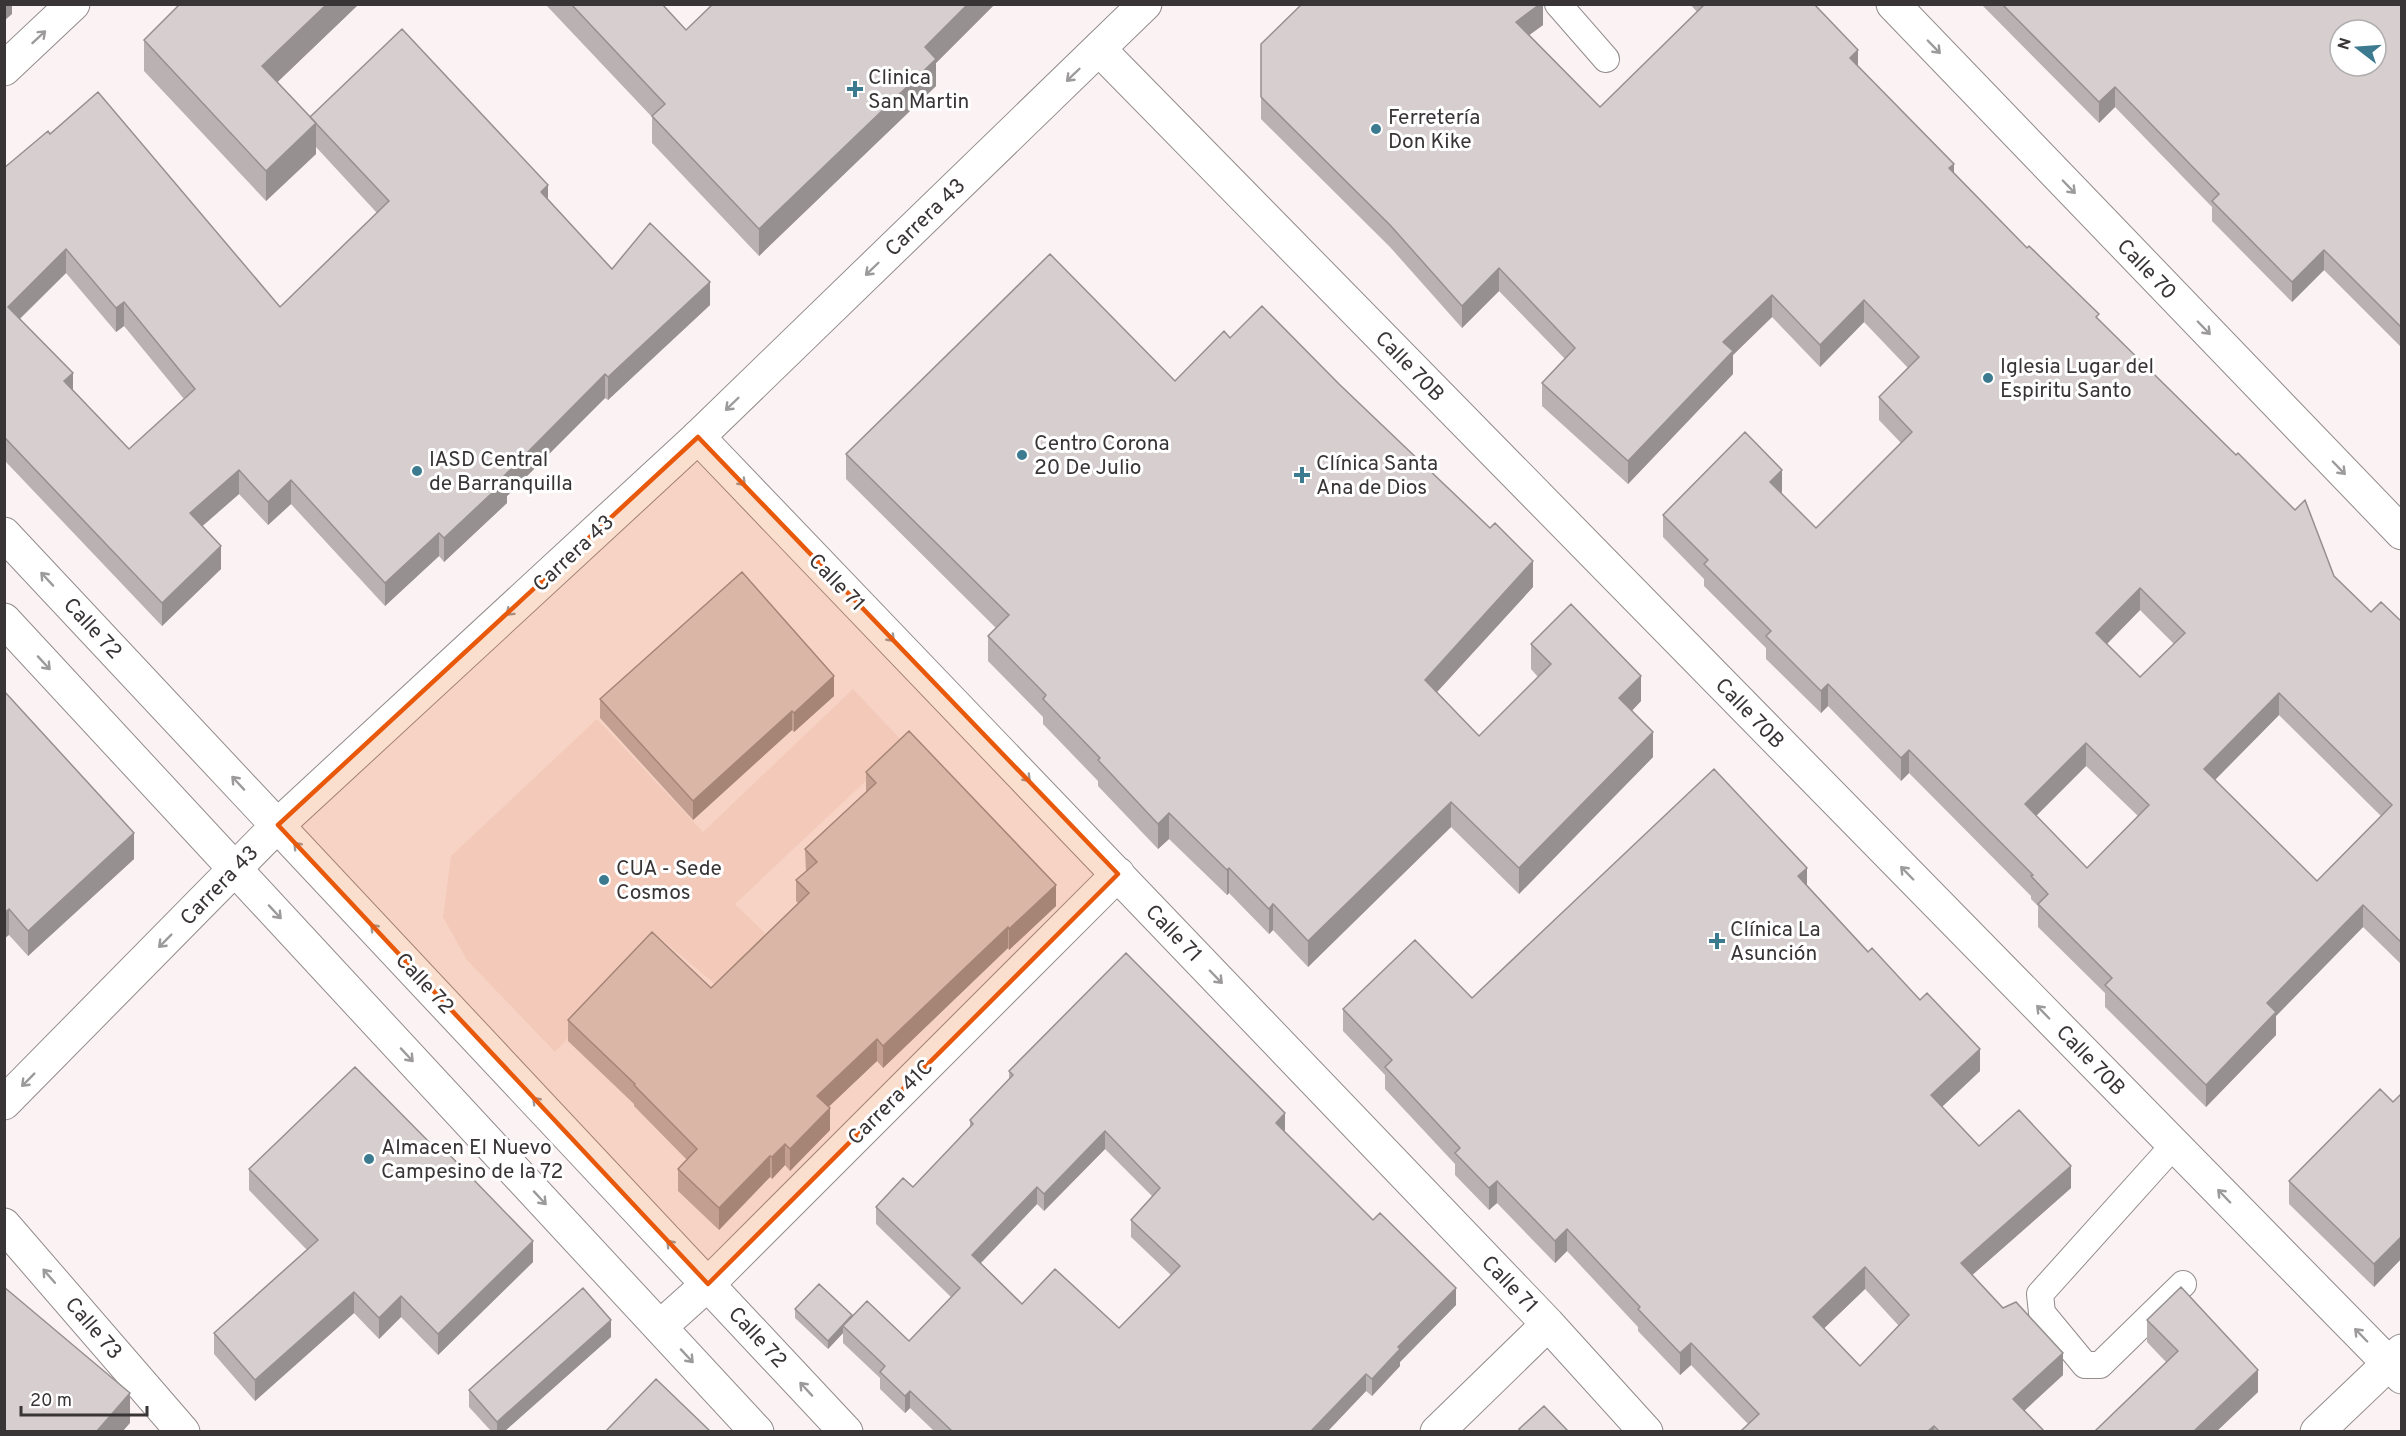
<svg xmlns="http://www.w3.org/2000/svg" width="2406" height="1436" font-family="Overpass,sans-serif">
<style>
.built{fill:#f7e5e6}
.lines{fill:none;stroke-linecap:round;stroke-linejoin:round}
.lane-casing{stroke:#938b8c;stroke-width:28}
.street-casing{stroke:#938b8c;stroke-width:35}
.secondary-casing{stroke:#938b8c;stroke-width:35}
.lane{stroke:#fff;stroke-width:26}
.street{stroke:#fff;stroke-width:33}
.secondary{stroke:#fff;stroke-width:33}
.wall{fill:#b9b1b2;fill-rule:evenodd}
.shaded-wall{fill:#969091}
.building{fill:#d7cecf;stroke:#969091;stroke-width:1.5;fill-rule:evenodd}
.oneway{stroke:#9c9a9a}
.marked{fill:#e8590c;fill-opacity:0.2;stroke:#e8590c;stroke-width:4.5;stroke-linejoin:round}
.poi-dot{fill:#3b7a8f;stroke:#fff;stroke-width:2}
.labels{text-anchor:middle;stroke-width:6;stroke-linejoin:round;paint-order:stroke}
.poi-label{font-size:21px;fill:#393536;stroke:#fff;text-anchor:start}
.street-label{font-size:21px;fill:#393536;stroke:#fff}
</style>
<rect width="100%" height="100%" fill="#fbf2f3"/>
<path class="built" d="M853 689 905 744 735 904 774 942 721 989 661 939 555 1052 467 960 443 917 451 856 597 719 703 832Z"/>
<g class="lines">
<g class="lane-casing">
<path id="lane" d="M1558 4 1606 59
M2174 1145 2040 1294 2042 1313 2085 1365H2100L2183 1284"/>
</g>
<g class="street-casing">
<path id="street" d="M1893 4 2402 533
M1099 49 2402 1377
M698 437 1548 1324 1646 1432
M4 1225 183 1432
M660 1327 708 1284 1118 874
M1437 1432 1548 1324"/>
</g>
<g class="secondary-casing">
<path id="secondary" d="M4 69 73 4
M4 534 846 1432
M4 620 757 1432
M4 1103 278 825 698 437 1145 4
M2317 1432 2402 1351"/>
</g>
<use href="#lane" class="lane"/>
<use href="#street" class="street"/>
<use href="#secondary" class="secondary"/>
</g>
<path class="wall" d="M180 4H359L277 82 310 117 548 199 612 269 710 305 608 400 605 398 507 496V503L444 562 439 556 385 606 291 504 268 525 239 494 202 526 221 569 162 626 6 462 4 463V168L50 134 280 307 377 213 316 147V154L266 201 144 71V40ZM66 273 116 332 124 326 184 399 129 449 73 390 20 319Z
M547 4H662L686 30 713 4H995L936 63V86L759 256 652 143V117L547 6Z
M1543 4V25L1529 35 1600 107 1697 12 1690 4H1814L1858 66 1954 173 2027 248 2099 320 2334 576 2371 612 2402 622V965L2363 927 2276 1016V1035L2206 1107 2105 1007V993L2038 927V906L2031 899V896L1909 773 1901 781 1828 706 1821 713 1766 659V648L1704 586V579L1663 537V515L1782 492 1781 493 1816 528 1901 443 1879 420V397L1908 368 1864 322 1820 367 1772 317 1733 355V374L1628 484 1542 406V383L1565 359 1499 291 1462 328 1390 247 1261 119V44ZM2140 610 2174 644 2140 677 2107 644ZM2279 715 2381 816 2317 881 2215 780ZM2086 766 2138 816 2087 868 2036 816Z
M1981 4H2402V348L2324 270 2292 302 2212 221V207L2115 107 2099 123Z
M1230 338 1533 587 1437 692 1479 736 1538 677 1531 669V644L1641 701 1632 711 1653 757 1519 894 1451 827 1308 967 1273 930 1269 934 1229 893 1227 895 1169 839 1158 849 1098 786V781L1043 724V717L988 661V636L996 628 846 479V454L1175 381Z
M4 691 134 859 28 956 9 935Z
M834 696 794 732 792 730 693 820 600 718V699Z
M866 772 1056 906 1009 950 1008 948 883 1068 877 1061 828 1107 830 1130 790 1171 785 1165 772 1179 770 1177 719 1230 678 1191V1169L687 1160 634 1106V1104L568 1041V1020L711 988 798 903 796 901V880L806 872 805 849 866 792Z
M1807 885 1980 1071 1942 1107 1979 1146 2071 1188 1972 1275 2063 1375 2024 1411 2044 1431H1740L1748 1424 1691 1365 1680 1375 1638 1331V1327L1567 1251 1555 1263 1497 1203 1489 1210 1455 1175V1164L1385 1089V1075L1343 1031V1009L1472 998ZM1865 1289 1899 1326 1860 1366 1824 1328Z
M1009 1071 1285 1130 1284 1131 1456 1305 1400 1362V1366L1372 1396 1366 1391 1328 1431H934L910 1408 905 1413 880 1389V1378L843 1343V1333L828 1349 795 1318V1309L852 1317 909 1341 951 1297 876 1224V1207L913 1187 970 1128V1120L1009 1080ZM1105 1149 1152 1196 1131 1220V1237L1171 1275 1119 1328 1022 1304 981 1263 1037 1204 1044 1211Z
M2402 1093V1258L2374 1287 2289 1204V1181L2393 1102Z
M249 1169 533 1262 438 1355 401 1317 379 1339 354 1313 255 1401 214 1354V1333L307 1250 249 1190Z
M2147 1320 2258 1392 2217 1431H2095L2166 1362 2147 1342Z
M611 1337 505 1431H491L469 1407V1390Z"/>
<path class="shaded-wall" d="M4 4H12V14L4 21Z
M327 4H359L262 97V66Z
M968 4H995L936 63V86L759 256V229L925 47Z
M1540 4H1543V25L1516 45V22Z
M1858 50V72L1850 58Z
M2115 87V107L2099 123V102Z
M316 123V154L266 201V171Z
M1954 164V186L1949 168Z
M548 185V209L541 192Z
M66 249V273L8 330V307Z
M2324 250V270L2292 302V282Z
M1499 268V291L1462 328V306Z
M710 282V305L608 400V377Z
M1772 295V317L1733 355V374L1628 484V461L1723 342Z
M1864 300V322L1820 367V345Z
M124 302V326L116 332V308Z
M73 373V397L64 381Z
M605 374V398L507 496V503L444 562V538L504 476Z
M6 439V462L4 463V440Z
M239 470V494L190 537V513Z
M1782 470V492L1770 504V482Z
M291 480V504L268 525V502Z
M439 533V556L385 606V583Z
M221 546V569L162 626V603Z
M1533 561V587L1425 705V680Z
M2140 588V610L2096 655V633Z
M834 676V696L794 732V713Z
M1641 676V701L1619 724V698Z
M1828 684V706L1821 713V691Z
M2279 693V715L2204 791V769Z
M792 711V730L693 820V801Z
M1653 732V757L1519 894V868Z
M2086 743V766L2025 827V804Z
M1909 750V773L1901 781V758Z
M1451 802V827L1308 967V941Z
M1169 813V839L1158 849V824Z
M134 833V859L28 956V931Z
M1229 868V893L1227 895V870Z
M1807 868V890L1798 876Z
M1056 885V906L1009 950V929Z
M1273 904V930L1269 934V909Z
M2363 905V927L2276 1016V1035L2206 1107V1085L2267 1003Z
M9 909V935L4 939V913Z
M1008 927V948L883 1068V1046Z
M877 1039V1061L817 1118V1096Z
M1980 1049V1071L1931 1117V1095Z
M830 1108V1130L790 1171V1149Z
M1285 1113V1130L1276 1140V1123Z
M1105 1131V1149L1044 1211V1194Z
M785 1144V1165L772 1179V1157Z
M770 1156V1177L719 1230V1208Z
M2071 1166V1188L1961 1285V1263Z
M1497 1181V1203L1489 1210V1188Z
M1037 1187V1204L972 1272V1255Z
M1567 1229V1251L1555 1263V1241Z
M2402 1236V1258L2374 1287V1264Z
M533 1241V1262L438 1355V1334Z
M1865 1267V1289L1813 1339V1317Z
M1456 1288V1305L1400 1362V1366L1372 1396V1379L1398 1347Z
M354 1292V1313L255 1401V1380Z
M401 1296V1317L379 1339V1318Z
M852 1315V1324L843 1326V1333L828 1349V1341Z
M611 1320V1337L505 1431H497V1422Z
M1691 1343V1365L1680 1375V1353Z
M2063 1353V1375L2013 1421V1399Z
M2258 1370V1392L2217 1431H2194Z
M1366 1374V1391L1328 1431H1311Z
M910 1391V1408L905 1413V1396Z
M130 1393V1423L123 1431H97Z
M1934 1426V1431H1928Z"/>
<path class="building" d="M180 4H327L262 66 316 123 266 171 144 40Z
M571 4H662L686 30 713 4H968L925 47 936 59 759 229 652 116 665 104Z
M1302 4H1540L1516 22 1600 107 1705 4H1814L1858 50 1850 58 1954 164 1949 168 2027 248 2029 246 2099 314 2096 317 2236 455 2238 453 2295 510 2305 500 2334 576 2371 612 2381 602 2402 622V943L2363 905 2267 1003 2276 1012 2206 1085 2105 985 2112 978 2038 904 2048 894 2031 876 2033 875 1909 750 1901 758 1828 684 1821 691 1766 636 1771 631 1704 564 1708 560 1663 515 1745 432 1782 470 1770 482 1816 528 1912 432 1879 397 1919 357 1864 300 1820 345 1772 295 1723 342 1733 351 1628 461 1542 383 1575 348 1499 268 1462 306 1390 225 1261 97V44ZM2140 588 2185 633 2140 677 2096 633ZM2279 693 2392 805 2317 881 2204 769ZM2086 743 2149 805 2087 868 2025 804Z
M2002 4H2402V328L2324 250 2292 282 2212 201 2219 194 2115 87 2099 102ZM2340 30H2376V66H2340Z
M402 29 548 185 541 192 612 269 650 223 710 282 608 377 605 374 504 476 507 479 444 538 439 533 385 583 291 480 268 502 239 470 190 513 221 546 162 603 6 439 4 440V168L48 131 50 134 98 92 280 307 389 201 310 117ZM66 249 116 308 124 302 195 389 129 449 64 381 73 373 8 307Z
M1050 254 1175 381 1224 331 1230 338 1262 306 1339 384 1490 528 1495 523 1533 561 1425 680 1479 736 1551 664 1531 644 1571 604 1641 676 1619 698 1653 732 1519 868 1451 802 1308 941 1273 904 1269 909 1229 868 1227 870 1169 813 1158 824 1098 760 1100 758 1043 699 1046 695 988 636 1009 615 846 454Z
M742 572 834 676 794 713 792 711 693 801 600 699Z
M4 691 134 833 28 931 9 909 4 913Z
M909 731 1056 885 1009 929 1008 927 883 1046 877 1039 817 1096 830 1108 790 1149 785 1144 772 1157 770 1156 719 1208 678 1169 697 1149 634 1085 635 1084 568 1020 652 932 711 988 809 893 796 880 817 862 805 849 876 783 866 772Z
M1714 769 1807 868 1798 876 1868 952 1872 948 1920 1000 1927 993 1980 1049 1931 1095 1979 1146 2019 1110 2071 1166 1961 1263 2003 1308 2016 1302 2063 1353 2013 1399 2044 1431H1939L1934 1426 1928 1431H1741L1759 1414 1691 1343 1680 1353 1638 1309 1640 1307 1567 1229 1555 1241 1497 1181 1489 1188 1455 1153 1460 1148 1385 1067 1392 1060 1343 1009 1415 940 1472 998ZM1865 1267 1909 1315 1860 1366 1813 1317Z
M1126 953 1285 1113 1276 1123 1373 1220 1380 1213 1456 1288 1398 1347 1400 1349 1372 1379 1366 1374 1311 1431H952L910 1391 905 1396 880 1372 885 1366 843 1326 867 1301 909 1341 960 1288 876 1207 903 1178 913 1187 973 1124 970 1120 1013 1075 1009 1071ZM1105 1131 1160 1188 1131 1220 1180 1266 1119 1328 1055 1269 1022 1304 972 1255 1037 1187 1044 1194Z
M355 1067 436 1149 440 1145 533 1241 438 1334 401 1296 379 1318 354 1292 255 1380 214 1333 318 1240 249 1169Z
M2380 1089 2393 1102 2402 1093V1236L2374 1264 2289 1181Z
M819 1284 852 1315 828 1341 795 1309Z
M4 1287 130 1393 97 1431H4Z
M2181 1287 2258 1370 2194 1431H2095L2178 1351 2147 1320Z
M583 1288 611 1320 497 1422 469 1390Z
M656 1379 710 1431H606Z
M1544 1406 1568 1431H1521L1519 1429Z"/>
<defs><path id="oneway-shaft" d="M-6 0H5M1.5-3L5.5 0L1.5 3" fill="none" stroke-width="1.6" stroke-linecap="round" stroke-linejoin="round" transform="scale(1.5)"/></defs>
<g class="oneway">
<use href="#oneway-shaft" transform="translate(39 37) rotate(-43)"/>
<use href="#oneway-shaft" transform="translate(1934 47) rotate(46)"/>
<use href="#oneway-shaft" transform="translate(1073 75) rotate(136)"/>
<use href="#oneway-shaft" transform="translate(2069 187) rotate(46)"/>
<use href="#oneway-shaft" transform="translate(872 269) rotate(136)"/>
<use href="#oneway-shaft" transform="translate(2204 328) rotate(46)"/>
<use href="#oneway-shaft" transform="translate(732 404) rotate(136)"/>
<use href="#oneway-shaft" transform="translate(2339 468) rotate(46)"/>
<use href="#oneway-shaft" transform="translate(739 479) rotate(46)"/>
<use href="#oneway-shaft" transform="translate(47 579) rotate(-133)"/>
<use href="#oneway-shaft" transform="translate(513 609) rotate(137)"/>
<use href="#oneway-shaft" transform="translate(888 635) rotate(46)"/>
<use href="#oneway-shaft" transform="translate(44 663) rotate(47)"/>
<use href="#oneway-shaft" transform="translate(1024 775) rotate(46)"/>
<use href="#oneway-shaft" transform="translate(238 783) rotate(-133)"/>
<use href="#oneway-shaft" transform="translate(300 849) rotate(-133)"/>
<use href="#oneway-shaft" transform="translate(1907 873) rotate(-134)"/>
<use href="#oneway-shaft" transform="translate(275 912) rotate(47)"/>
<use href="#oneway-shaft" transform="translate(377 931) rotate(-133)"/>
<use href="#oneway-shaft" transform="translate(165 941) rotate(135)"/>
<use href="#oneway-shaft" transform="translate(1216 977) rotate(46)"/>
<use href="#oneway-shaft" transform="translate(2043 1012) rotate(-134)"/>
<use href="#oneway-shaft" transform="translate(407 1055) rotate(47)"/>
<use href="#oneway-shaft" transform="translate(28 1080) rotate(135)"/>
<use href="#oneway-shaft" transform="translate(539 1104) rotate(-133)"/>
<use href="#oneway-shaft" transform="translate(2224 1196) rotate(-134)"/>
<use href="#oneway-shaft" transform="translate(540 1198) rotate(47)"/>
<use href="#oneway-shaft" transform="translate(673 1247) rotate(-133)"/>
<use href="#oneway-shaft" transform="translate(49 1276) rotate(-131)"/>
<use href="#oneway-shaft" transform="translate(2361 1335) rotate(-134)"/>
<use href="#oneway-shaft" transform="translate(687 1356) rotate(47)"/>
<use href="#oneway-shaft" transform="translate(806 1389) rotate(-133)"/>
</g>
<path class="marked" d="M698 437 1118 874 708 1284 278 825Z"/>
<g class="poi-dot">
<path d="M852 80h6v6h6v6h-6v6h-6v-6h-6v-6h6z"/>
<circle cx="1376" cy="129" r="6"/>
<circle cx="1988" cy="378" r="6"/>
<circle cx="1022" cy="455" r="6"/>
<circle cx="417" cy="471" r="6"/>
<path d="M1299 466h6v6h6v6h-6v6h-6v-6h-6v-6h6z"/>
<circle cx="604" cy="880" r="6"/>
<path d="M1714 932h6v6h6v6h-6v6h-6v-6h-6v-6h6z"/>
<circle cx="369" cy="1159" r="6"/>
</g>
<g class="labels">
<g class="poi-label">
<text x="868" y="84">Clinica<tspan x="868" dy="24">San Martin</tspan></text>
<text x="1388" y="124">Ferretería<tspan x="1388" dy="24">Don Kike</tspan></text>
<text x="2000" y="373">Iglesia Lugar del<tspan x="2000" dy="24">Espiritu Santo</tspan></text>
<text x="1034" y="450">Centro Corona<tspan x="1034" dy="24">20 De Julio</tspan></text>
<text x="429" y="466">IASD Central<tspan x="429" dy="24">de Barranquilla</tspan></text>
<text x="1316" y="470">Clínica Santa<tspan x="1316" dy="24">Ana de Dios</tspan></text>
<text x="616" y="875">CUA - Sede<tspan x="616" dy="24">Cosmos</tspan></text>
<text x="1730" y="936">Clínica La<tspan x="1730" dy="24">Asunción</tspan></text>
<text x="381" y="1154">Almacen El Nuevo<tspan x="381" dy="24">Campesino de la 72</tspan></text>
</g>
<g class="street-label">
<text transform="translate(925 217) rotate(-44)" y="7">Carrera 43</text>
<text transform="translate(2147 269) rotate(46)" y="7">Calle 70</text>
<text transform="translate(1410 366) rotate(46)" y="7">Calle 70B</text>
<text transform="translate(573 553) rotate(-43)" y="7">Carrera 43</text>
<text transform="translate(837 582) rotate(46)" y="7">Calle 71</text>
<text transform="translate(93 628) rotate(47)" y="7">Calle 72</text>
<text transform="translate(1750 713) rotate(46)" y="7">Calle 70B</text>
<text transform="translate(219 885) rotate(-46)" y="7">Carrera 43</text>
<text transform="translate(1174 933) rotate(46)" y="7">Calle 71</text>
<text transform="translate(425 983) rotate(47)" y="7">Calle 72</text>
<text transform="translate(2091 1060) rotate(46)" y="7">Calle 70B</text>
<text transform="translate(890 1102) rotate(-45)" y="7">Carrera 41C</text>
<text transform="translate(1510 1284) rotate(46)" y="7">Calle 71</text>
<text transform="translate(94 1328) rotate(49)" y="7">Calle 73</text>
<text transform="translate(758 1337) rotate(47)" y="7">Calle 72</text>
</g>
</g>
<rect width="2406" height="1436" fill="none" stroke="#393536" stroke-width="12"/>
<g transform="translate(2358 48) rotate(287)"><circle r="28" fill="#ffffff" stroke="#b0aeaf" stroke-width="1.5"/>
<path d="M0-4.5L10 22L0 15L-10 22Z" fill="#3b7a8f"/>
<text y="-9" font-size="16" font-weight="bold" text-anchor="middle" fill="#393536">N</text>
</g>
<path d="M21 1406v9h126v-9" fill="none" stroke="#393536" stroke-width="3"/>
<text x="30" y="1406" font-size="18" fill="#393536" stroke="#ffffff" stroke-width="4.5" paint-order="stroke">20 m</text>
</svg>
